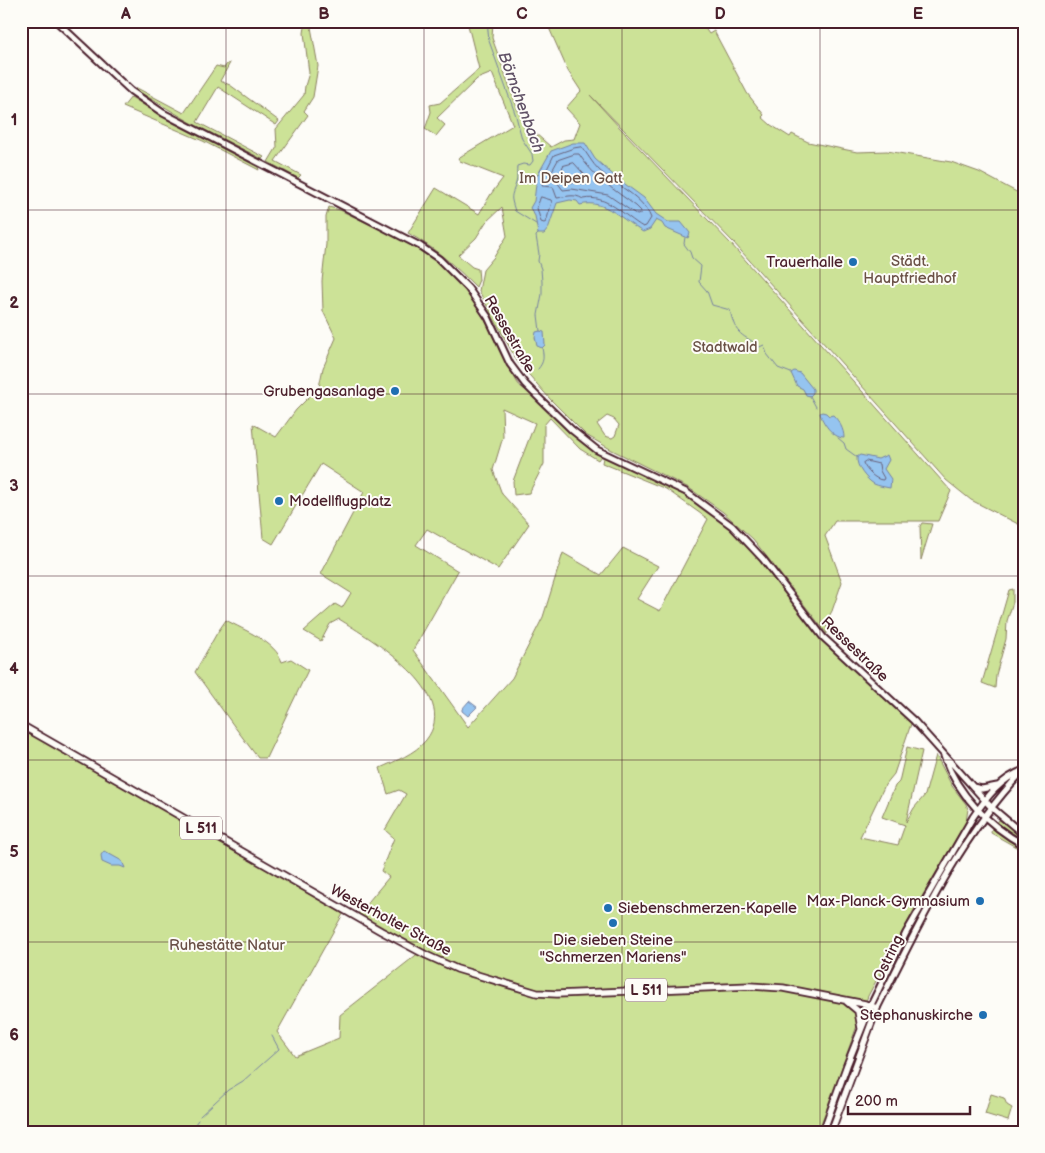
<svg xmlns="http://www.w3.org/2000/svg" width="1045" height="1153" font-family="'Balsamiq Sans',sans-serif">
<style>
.green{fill:#cce297;stroke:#8b8061;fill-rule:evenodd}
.water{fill:#95c4f0;stroke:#7782a1}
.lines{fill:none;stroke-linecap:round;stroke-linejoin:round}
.shore{stroke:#68617a;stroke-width:1}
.stream{stroke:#7782a1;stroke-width:1}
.secondary-casing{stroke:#4a1f2b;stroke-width:9}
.primary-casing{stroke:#4a1f2b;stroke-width:9}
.secondary{stroke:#fdfcf7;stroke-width:5}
.primary{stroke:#fdfcf7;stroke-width:5.5}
.grid{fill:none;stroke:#4a1f2b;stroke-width:1;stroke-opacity:0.55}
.poi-dot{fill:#1f6fb2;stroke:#fdfcf7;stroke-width:2}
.labels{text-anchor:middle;stroke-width:4;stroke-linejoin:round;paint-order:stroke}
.shield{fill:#fdfcf7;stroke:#806168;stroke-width:1}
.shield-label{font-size:14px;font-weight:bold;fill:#4a1f2b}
.park-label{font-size:15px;fill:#6a5046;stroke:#fdfcf7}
.poi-label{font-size:15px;fill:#4a1f2b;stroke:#fdfcf7;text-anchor:end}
.street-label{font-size:15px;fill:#4a1f2b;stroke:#fdfcf7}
.water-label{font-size:16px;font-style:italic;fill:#605166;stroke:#fdfcf7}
.neatline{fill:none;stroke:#4a1f2b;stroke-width:2}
.grid-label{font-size:16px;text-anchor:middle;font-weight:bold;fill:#4a1f2b}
</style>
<rect width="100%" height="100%" fill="#fdfcf7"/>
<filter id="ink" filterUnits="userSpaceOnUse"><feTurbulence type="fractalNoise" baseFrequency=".02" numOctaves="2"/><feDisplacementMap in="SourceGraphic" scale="10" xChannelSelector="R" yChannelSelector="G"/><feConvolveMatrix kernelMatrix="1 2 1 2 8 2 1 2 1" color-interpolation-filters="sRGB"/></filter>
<g filter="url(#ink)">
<path class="green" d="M306 21H312L311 27 318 66 313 97 304 111 308 115 275 161 301 175 298 178 268 162 277 147 276 129 304 95 305 86 309 73 304 33Z
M467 21H493L492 38 528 137 535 133 551 147 564 140 574 139 580 123 566 108 581 91 568 71 546 21H700L709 34 714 31 747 93 764 115 762 117 771 125 790 137 792 134 808 142 857 152 887 151 951 162 979 172 1024 196V527L971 500 946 480 733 242 590 95 621 129 731 244 951 491 938 521H835L825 536 842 582 832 611 827 620V634L753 539 723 512 689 488 612 450 586 435 550 399 517 361 479 291 483 270 494 257 507 236 502 207 486 222 476 238 458 255 472 267 478 269 479 280 476 287C453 264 436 249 408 233L436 188 479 214 491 194 503 178 460 161 458 158 513 125 492 73 477 79 437 118 445 125 436 136 425 129 431 112 430 105 440 103 479 69ZM607 416 614 419 619 425 615 436 612 438 605 436 597 424Z
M230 63 220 81 230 85 279 121 276 125 218 87 197 122 264 157 262 159 190 122 136 90 137 88 184 113 216 66 224 68 227 64Z
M131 97 173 123 258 167 259 170 203 141 123 107Z
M329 207 340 210C378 229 425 247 454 278 468 293 479 310 489 327 497 341 503 355 510 368 517 381 516 386 531 393L581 442 601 456 598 460 580 449 550 418 544 425V464L529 493 514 495 513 481 535 423 502 408 503 437 493 470 502 494 529 524 498 569 427 529 416 545 458 571 413 650 468 727 512 678 543 617 563 553 601 575 623 548 658 566 637 599 660 611 708 519 666 489 602 463 603 457 668 485 711 513 745 543 781 587 826 644 912 721 894 774 885 785 860 837 898 845 905 825 882 817 895 786 899 782 907 747 922 751 906 822 914 808 925 795 936 755 952 786 966 804 968 809 966 822 914 910 868 996 818 1132H21V726L343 914 277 1032 295 1056 339 1038 340 1015 420 952 354 915 359 913 389 877 381 871 394 838 385 830 406 794 399 790 388 794 380 768C395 761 415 754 426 740 463 693 371 639 339 619L330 624 321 641 304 631 335 604 342 608 351 593 321 574 364 492 321 464 273 544 263 538 253 424 276 437 296 410 319 387 323 368 336 338 323 311 322 281 326 244V217Z
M922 523 932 524 921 560 920 526Z
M1013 589V602L1007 621 1006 639 996 675 995 688 982 683 1009 590Z
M226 620C245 631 275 641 282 662L291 659 308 670 266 758H258L234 726 195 672 217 633Z
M999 820 1024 837V843L996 824Z
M992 827 1023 851 991 833Z
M991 1094 1004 1098 1007 1105 1012 1108 1008 1121 985 1114Z"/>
<path class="water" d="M573 143H585L595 159 618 179 644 198 656 214 668 222H681L690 233 688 238 665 228 662 223 656 220 650 229 643 232C623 221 605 198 580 205L577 201 570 200 557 203 548 229 544 234H538L535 216 530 208 534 201 537 176 551 151Z
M540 331 544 332 545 345 542 348 537 346 535 337 536 332Z
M794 371 800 373 813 389V393L810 396 806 395 803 389 797 386 791 373Z
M822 412 826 413 829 416 833 415C839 421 844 429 844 438 833 438 822 422 820 413Z
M860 455 878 459 887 455 889 460 884 469 891 479 890 488C885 487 878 486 874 484 866 479 856 467 857 457Z
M469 701 477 707 468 716 462 711V709Z
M104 851 122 861 125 868 120 866H111L102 862 101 855Z"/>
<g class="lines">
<path class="shore" d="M582 147C588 155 592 163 599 170 616 186 642 195 651 218L646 226 643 227C624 216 607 194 583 199 574 193 566 197 557 198L553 187 542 186 543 177 554 155 574 148Z
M575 154H579C593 177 616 191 636 206L641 211 640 214 637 215 608 195 572 189 563 190 557 182 550 179 549 176 558 160Z
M574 163 590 181V184L567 182 560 175 563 166Z
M541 197 551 200 552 202 546 222 544 223 541 222 537 208Z
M866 461 879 464 880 471 884 478 883 480C875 480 866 470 863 463Z"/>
<path class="stream" d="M487 21 489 41 516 116 522 139 532 154 533 161 530 165 523 164 517 166C516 172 518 178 516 183 511 198 510 195 515 211L536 224
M538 234 536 236 539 254 538 261 541 269 542 282V294L538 315 540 331
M685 237 684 244 690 252 692 258 701 266 699 282 707 291 712 305 730 310C734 327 736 333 752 341L753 345 757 348 764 345 767 354 778 368 791 373
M538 369C544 362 544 357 542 348
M810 396 816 407
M838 438 844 443 846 449 857 457
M200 1116 228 1090 243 1081 279 1049 272 1036
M189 1132 198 1120"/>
<g class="secondary-casing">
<path id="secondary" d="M56 21 131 91 163 113 420 246 439 259 468 288 488 317 510 364 525 384 541 400 572 430 597 450 686 492 732 526 763 559 823 637 914 721 991 807 1024 835
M944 756C957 794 989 826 1024 845
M973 787 982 789 997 786
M871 1005 906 933 973 817C986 798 1001 778 1024 770
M877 1008C919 925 958 839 1023 771"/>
</g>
<g class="primary-casing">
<path id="primary" d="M21 725 381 931 426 955 457 969 537 993 557 994 750 986 783 988 865 1004 877 1008 831 1132
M846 1001 858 1011 861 1028
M823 1132 847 1065 871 1005"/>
</g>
<use href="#secondary" class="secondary"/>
<use href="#primary" class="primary"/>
</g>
</g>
<path class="grid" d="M226 21V1132M424 21V1132M622 21V1132M820 21V1132M21 210H1024M21 394H1024M21 576H1024M21 760H1024M21 942H1024"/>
<g class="poi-dot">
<circle cx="853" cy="262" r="5"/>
<circle cx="395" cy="391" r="5"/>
<circle cx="279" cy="501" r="5"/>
<circle cx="980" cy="901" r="5"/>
<circle cx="608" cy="908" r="5"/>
<circle cx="613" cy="923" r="5"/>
<circle cx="983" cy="1015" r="5"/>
</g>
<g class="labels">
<g class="shield">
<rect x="180" y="816.5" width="42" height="23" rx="4"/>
<rect x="625" y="978.5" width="42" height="23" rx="4"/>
</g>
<g class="shield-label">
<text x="201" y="833">L 511</text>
<text x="646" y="995">L 511</text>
</g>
<g class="park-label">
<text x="571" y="183">Im Deipen Gatt</text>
<text x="910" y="266">Städt.<tspan x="910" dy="17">Hauptfriedhof</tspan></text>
<text x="725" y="352">Stadtwald</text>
<text x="227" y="950">Ruhestätte Natur</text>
</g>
<g class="poi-label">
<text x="843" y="267">Trauerhalle</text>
<text x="385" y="396">Grubengasanlage</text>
<text x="289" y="506" text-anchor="start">Modellflugplatz</text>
<text x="970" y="906">Max-Planck-Gymnasium</text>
<text x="618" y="913" text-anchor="start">Siebenschmerzen-Kapelle</text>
<text x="613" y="945" text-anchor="middle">Die sieben Steine<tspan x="613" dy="17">"Schmerzen Mariens"</tspan></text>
<text x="973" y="1020">Stephanuskirche</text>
</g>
<g class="street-label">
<text transform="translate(510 334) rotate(60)" y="5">Ressestraße</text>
<text transform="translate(855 649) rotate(44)" y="5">Ressestraße</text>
<text transform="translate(391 920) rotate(28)" y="5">Westerholter Straße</text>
<text transform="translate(888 958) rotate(-64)" y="5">Ostring</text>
</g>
<g class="water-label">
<text transform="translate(522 102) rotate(70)" y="6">Börnchenbach</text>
</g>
</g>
<rect width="1045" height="1153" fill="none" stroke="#fdfcf7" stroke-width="55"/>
<path d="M848 1106v8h122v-8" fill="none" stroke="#4a1f2b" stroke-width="2.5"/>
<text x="855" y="1106" font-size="15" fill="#4a1f2b" stroke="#fdfcf7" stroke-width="4" paint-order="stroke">200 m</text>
<rect x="28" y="28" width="990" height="1098" class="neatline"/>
<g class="grid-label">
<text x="126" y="19">A</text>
<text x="324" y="19">B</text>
<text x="522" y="19">C</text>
<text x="720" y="19">D</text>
<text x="918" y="19">E</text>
<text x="14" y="125">1</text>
<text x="14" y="308">2</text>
<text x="14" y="491">3</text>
<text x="14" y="674">4</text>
<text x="14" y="857">5</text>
<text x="14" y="1040">6</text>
</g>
</svg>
